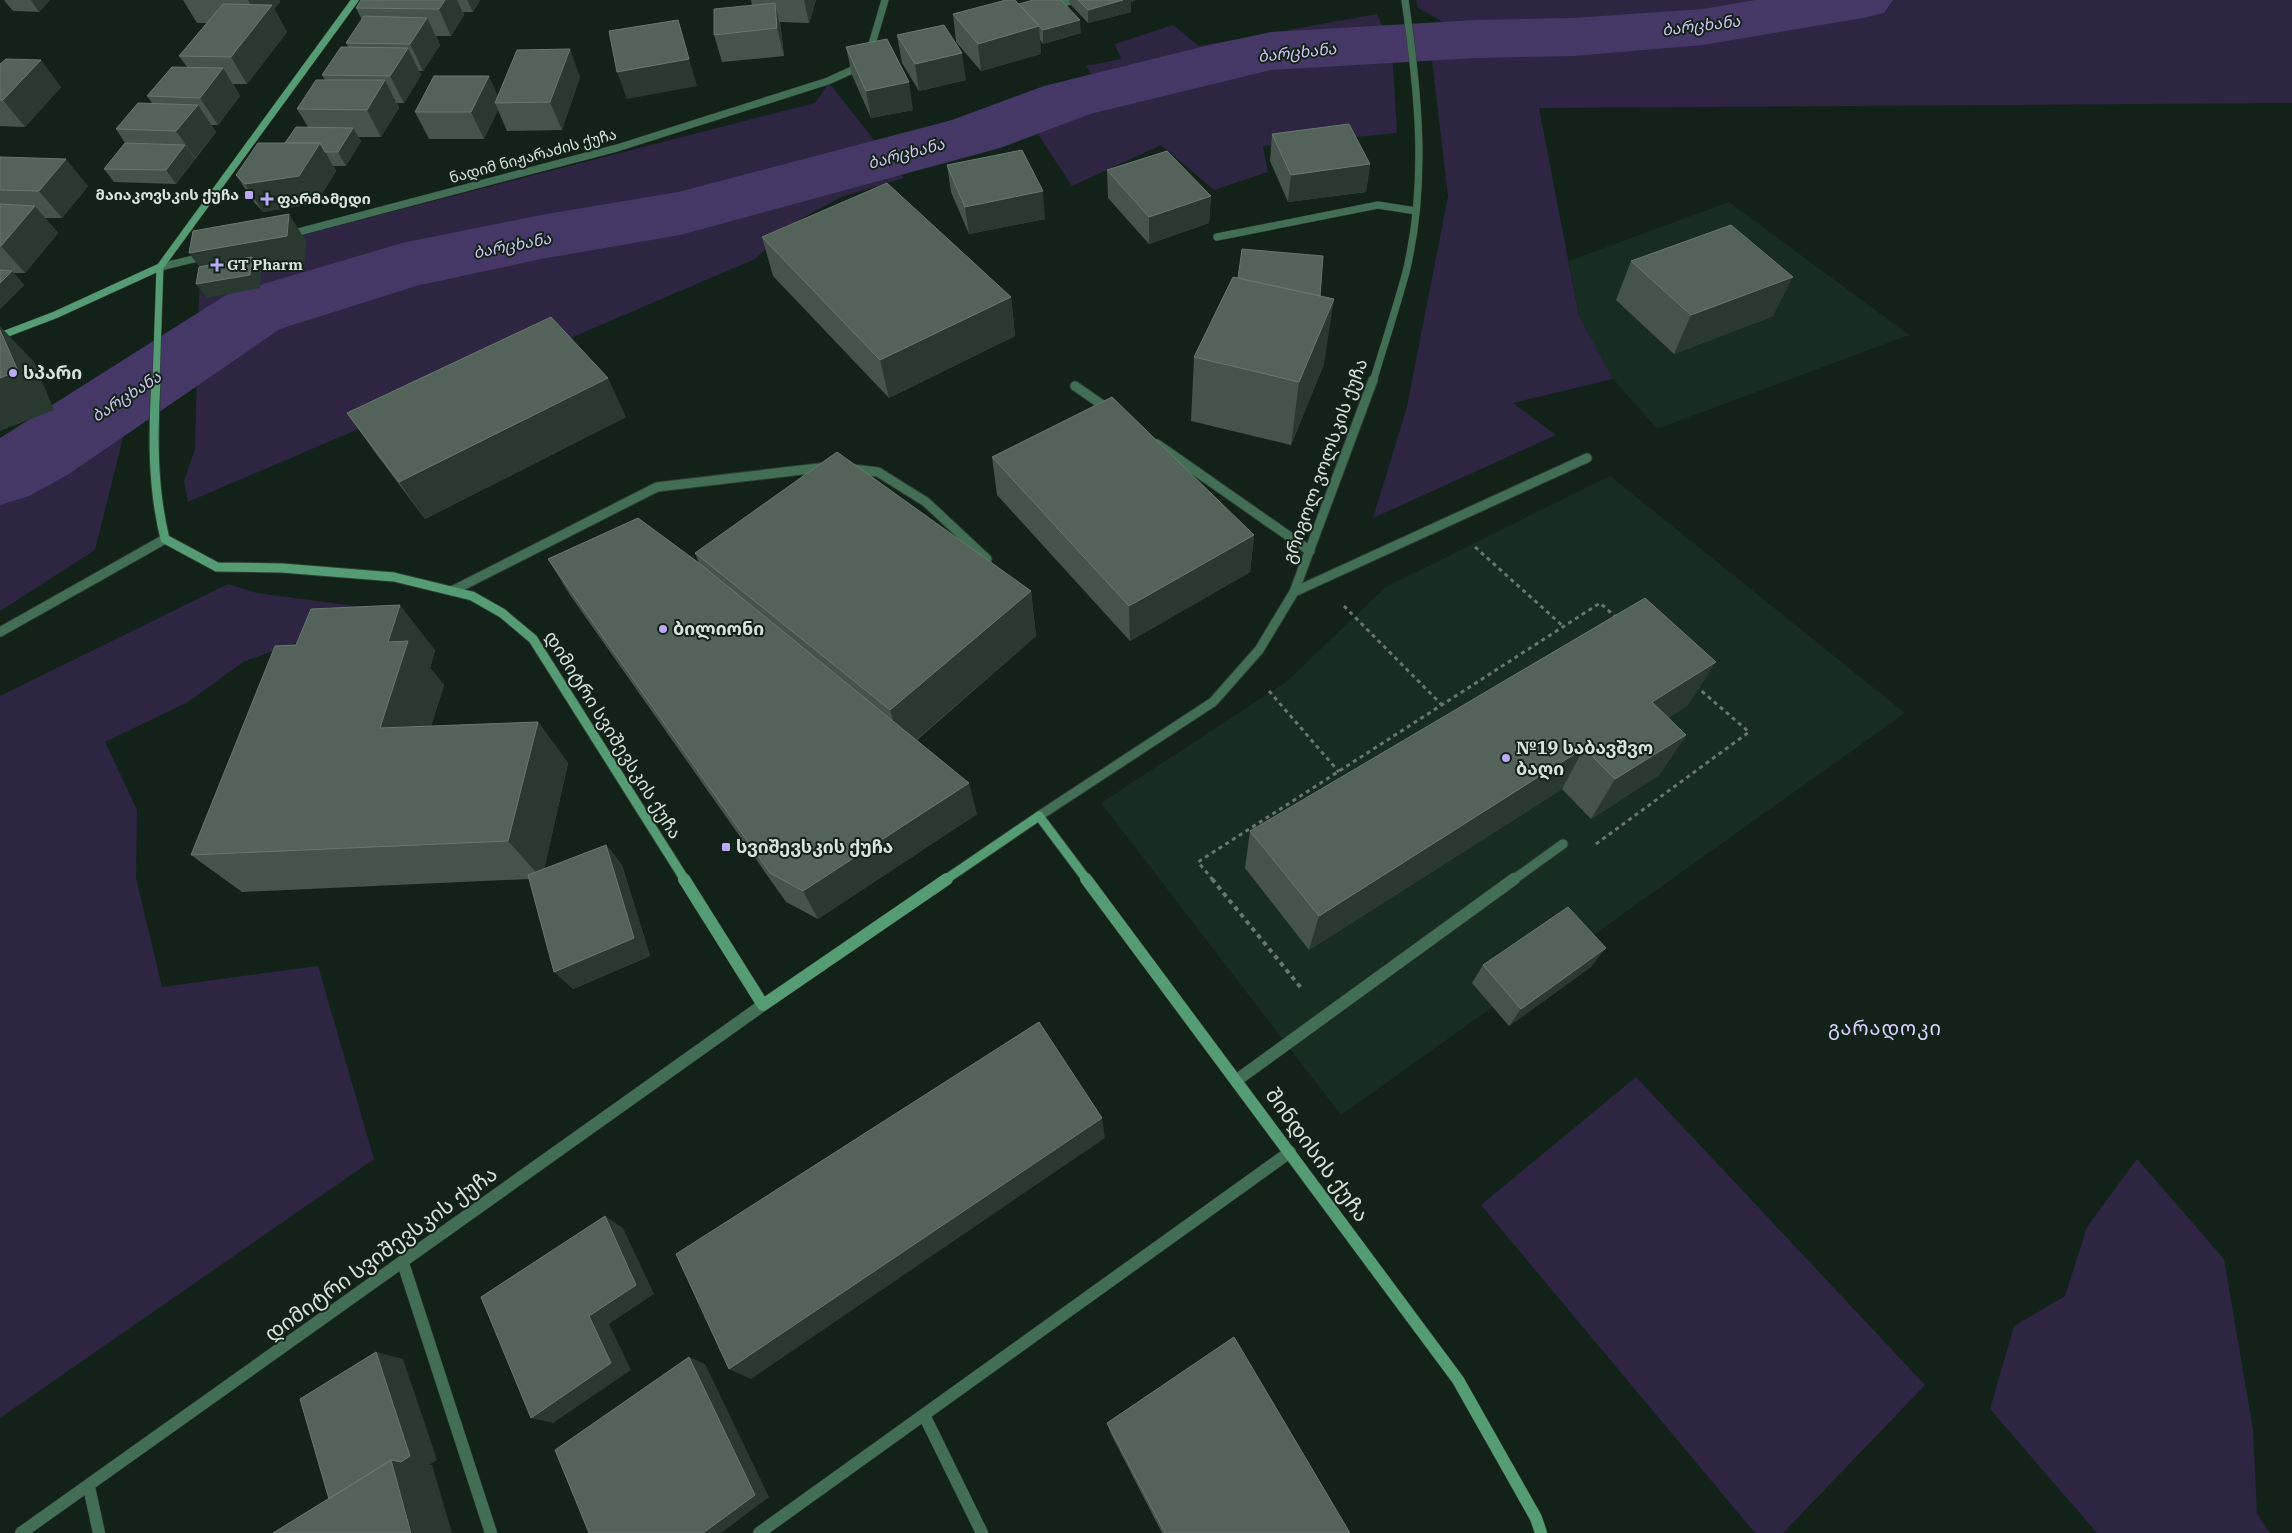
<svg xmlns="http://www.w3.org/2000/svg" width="2292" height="1533" font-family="'IBM Plex Serif','Noto Sans Georgian',serif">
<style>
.built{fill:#172d21}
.green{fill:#2d2542}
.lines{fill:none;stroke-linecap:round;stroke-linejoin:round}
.river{fill:#453866;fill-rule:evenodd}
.lane-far2-casing{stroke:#2f3d34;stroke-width:8}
.lane-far1-casing{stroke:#2f3d34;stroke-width:11}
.lane-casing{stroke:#2f3d34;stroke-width:13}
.street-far2-casing{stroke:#2f3d34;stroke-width:8}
.street-far1-casing{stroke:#2f3d34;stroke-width:11}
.street-casing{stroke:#2f3d34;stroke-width:13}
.secondary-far2-casing{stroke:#2f3d34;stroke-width:8}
.secondary-far1-casing{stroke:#2f3d34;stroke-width:11}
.secondary-casing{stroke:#2f3d34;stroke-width:13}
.path-far1{stroke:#69766e;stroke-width:3;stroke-dasharray:4 4;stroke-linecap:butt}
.path{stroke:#69766e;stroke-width:4;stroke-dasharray:4.5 4.5;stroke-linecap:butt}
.lane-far2{stroke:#436e56;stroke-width:7}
.lane-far1{stroke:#436e56;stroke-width:9}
.lane{stroke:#436e56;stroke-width:12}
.street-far2{stroke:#436e56;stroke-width:7}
.street-far1{stroke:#436e56;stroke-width:9}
.street{stroke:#436e56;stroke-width:12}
.secondary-far2{stroke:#559c75;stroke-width:7}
.secondary-far1{stroke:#559c75;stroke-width:9}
.secondary{stroke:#559c75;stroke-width:12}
.wall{fill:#44544a}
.shaded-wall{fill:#2a3930}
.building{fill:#54635a;stroke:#69776e}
.poi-dot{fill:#bcaaf5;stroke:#132219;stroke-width:2}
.labels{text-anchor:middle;stroke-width:4;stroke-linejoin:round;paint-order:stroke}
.far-street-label{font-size:15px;fill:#d8e2db;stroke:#132219}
.far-poi-label{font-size:15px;font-weight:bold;fill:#d8e2db;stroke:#132219;text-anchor:start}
.far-water-label{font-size:16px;font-style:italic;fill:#cfc4f3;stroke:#132219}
.poi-label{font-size:18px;font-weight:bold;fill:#d8e2db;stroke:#132219;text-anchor:start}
.street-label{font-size:18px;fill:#d8e2db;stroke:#132219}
.quarter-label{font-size:20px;letter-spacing:1px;fill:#d9d0fb;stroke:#132219}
.near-street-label{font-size:21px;fill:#d8e2db;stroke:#132219}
</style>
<rect width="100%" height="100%" fill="#132219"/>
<path class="built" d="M1729 202 1909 335 1657 429 1613 379 1579 316 1569 261Z
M1610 476 1905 713 1341 1115 1101 803 1286 682 1386 587Z"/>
<path class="green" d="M1416 0H2292V103L1539 108 1579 316 1613 379 1513 403 1556 435 1373 518 1407 407 1448 196 1432 60 1475 39 1418 8Z
M1377 14 1392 51 1397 133 1263 146 1268 172 1214 190 1161 145 1072 186 1026 116 1067 100 1104 91 1086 66 1121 59 1115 44 1173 25 1199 46Z
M829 83 904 178 841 197 792 224 755 259 188 502 184 481 195 449 200 261 815 103Z
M131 406 95 550 0 611V489Z
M228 584 257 593 385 610 243 662 188 702 105 742 137 810 136 878 162 987 318 966 374 1159 0 1418V696Z
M1636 1077 1925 1385 1783 1533H1755L1481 1205Z
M2137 1159 2224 1259 2253 1430 2257 1514 2270 1533H2097L1990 1409 2014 1326 2065 1296 2087 1227Z"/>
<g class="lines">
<path class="river" d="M1755 0H1893L1884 13 1863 18 1703 45 1573 56 1476 58 1271 70 1090 114 1000 148 680 235 541 259 416 286 280 329 69 474 29 496 0 505V438L226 295 402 243 541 215 678 192 952 120 1044 86 1201 47 1271 32 1476 20 1573 18 1703 9Z"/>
<g class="lane-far2-casing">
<path id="lane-far2" d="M1217 237 1378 205 1416 211"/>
</g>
<g class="lane-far1-casing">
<path id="lane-far1" d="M1075 386 1111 411
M1157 444 1310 551
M852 469 878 472 926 502 987 559
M452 591 657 487 827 467
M0 632 165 539
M1513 880 1563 844"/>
</g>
<g class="lane-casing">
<path id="lane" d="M1237 1080 1514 879
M403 1263 491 1533
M924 1415 982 1533
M89 1487 99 1533
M759 1533 1290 1152"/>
</g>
<g class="street-far2-casing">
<path id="street-far2" d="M1051 7 1074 0
M869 54 885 0
M287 235 617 148 828 81 863 65
M160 267 206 256
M1373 382C1384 345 1396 309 1406 272 1428 182 1418 90 1405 0"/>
</g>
<g class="street-far1-casing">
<path id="street-far1" d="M1294 592 1587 458
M1039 816 1213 702 1259 650 1294 592 1373 380"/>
</g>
<g class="street-casing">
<path id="street" d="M21 1533 763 1005"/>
</g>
<g class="secondary-far2-casing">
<path id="secondary-far2" d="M0 336 55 315 160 267 355 0
M156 382 160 267"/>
</g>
<g class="secondary-far1-casing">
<path id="secondary-far1" d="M156 380C153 435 152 486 165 539L217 567 282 568 394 577 472 596 502 613 533 639 685 880
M945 880 1039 816 1087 880"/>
</g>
<g class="secondary-casing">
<path id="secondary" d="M684 879 763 1005 947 879
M1086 879 1458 1380 1536 1518 1541 1533"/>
</g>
<path class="path-far1" d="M1475 547 1564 627
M1344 606 1442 705
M1269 691 1339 772
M1596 844 1749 732 1697 687
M1213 880 1198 862 1600 603 1617 618"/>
<path class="path" d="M1212 879 1302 989"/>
<use href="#lane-far2" class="lane-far2"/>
<use href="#lane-far1" class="lane-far1"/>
<use href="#lane" class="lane"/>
<use href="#street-far2" class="street-far2"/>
<use href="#street-far1" class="street-far1"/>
<use href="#street" class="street"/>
<use href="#secondary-far2" class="secondary-far2"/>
<use href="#secondary-far1" class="secondary-far1"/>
<use href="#secondary" class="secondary"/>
</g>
<path class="wall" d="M4 0H50L39 12 13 11Z
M183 0H279L280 2 274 9 287 32 247 84H233L240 96 218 125H211L216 132 176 184 114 182 104 169 125 143 116 129 152 103 147 96 187 67 179 56 207 23H197Z
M361 0H480L473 12H463L464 15 451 36H436L440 45 423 71H419L421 75 404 103H397L399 108 381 137H358L361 141 346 166H333L336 171 316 203 263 212 254 202 236 175 285 143 308 127 297 109 325 80 322 75 348 47 346 43 362 20 356 8Z
M751 0H816L809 23 780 22 781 30 784 56 722 62 714 35 752 5Z
M1069 0H1136L1131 2V12L1088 23 1070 4Z
M1019 4 1081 33 1043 44 1040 40 1041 54 981 71 956 42 953 14Z
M897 35 966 80 919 91 902 63Z
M846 47 913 110 871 118 852 75Z
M0 64 61 87 25 127 0 126Z
M580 77 562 130 507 131 498 110 484 139H429L415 112 498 96Z
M1272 134 1370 164 1366 192 1288 202 1270 161Z
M0 157 88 186 62 218H45L58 233 25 273H13L24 285 0 309Z
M947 165 1045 219 969 234 951 192Z
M1107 170 1211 196 1209 223 1149 244 1108 198Z
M762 237 1011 297 1015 336 889 398 773 276Z
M1631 261 1773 316 1674 354 1616 300Z
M1320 296 1324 364 1291 445 1191 421 1194 357Z
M347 413 626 417 425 519 374 451Z
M992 457 1254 535 1250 572 1130 641 997 495Z
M695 553 1031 591 1036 636 917 740 977 814 818 919 786 902 570 595 548 559 699 563Z
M296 645 435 650 430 668 444 685 431 726 538 722 568 763 544 869 606 845 622 865 650 956 573 989 529 879 242 892 191 855Z
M1688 705 1668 718 1686 735 1659 775 1591 819 1562 789 1309 950 1245 868 1250 831Z
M1483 965 1592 966 1509 1026 1472 983Z
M1107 1423 1350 1533H1162L1111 1434Z"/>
<path class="shaded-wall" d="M31 0H50L39 12Z
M248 0H279L280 2 274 9 287 32 247 84 231 57 260 20Z
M445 0H457L464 15 451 36 439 9Z
M467 0H480L473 12Z
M804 0H816L809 23Z
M1123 0H1136L1131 2V12L1088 23V10Z
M775 3 781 30 784 56 777 28Z
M427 18 440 45 423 71 410 44Z
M678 20 697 86 627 99 617 72Z
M1080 20 1081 33 1043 44V30Z
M1039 26 1041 54 981 71 978 44Z
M408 48 421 75 404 103 390 76Z
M570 49 580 77 562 130 550 102Z
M962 53 966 80 919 91 915 64Z
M41 60 61 87 25 127 3 100Z
M223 68 240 96 218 125 200 98Z
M489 76 501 103H495L498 110 484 139 471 112Z
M385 80 399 108 381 137 367 110Z
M909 82 913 110 871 118 866 91Z
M198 105 216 132 195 158 176 131Z
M353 128 361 141 346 166 338 152Z
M320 143 336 171 316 203 263 212 245 184Z
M185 145 195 159 176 184 166 170Z
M66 159 88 186 62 218 39 191Z
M1370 164 1366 192 1288 202 1291 175Z
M1043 191 1045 219 969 234 965 207Z
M1211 196 1209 223 1149 244V217Z
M35 206 58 233 25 273 1 246Z
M289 214 306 241 305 263 261 271 260 288 207 298 196 284 209 280 189 253Z
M12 271 24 285 0 309V283Z
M1793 277 1773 316 1674 354 1691 315Z
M1011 297 1015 336 889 398 880 360Z
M1334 299 1324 364 1291 445 1299 382Z
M0 326 34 362 54 410 0 431Z
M608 378 626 417 425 519 399 482Z
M1254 535 1250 572 1130 641 1129 606Z
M1031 591 1036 636 902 752 890 710Z
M400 605 435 650 430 668 444 685 418 769 380 728 388 642Z
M1716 662 1688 705 1627 744 1652 702Z
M538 722 568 763 542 879 508 841Z
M1686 735 1659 775 1591 819 1615 779Z
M1584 748 1562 789 1309 950 1319 916Z
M969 783 977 814 818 919 803 891Z
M606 845 622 865 650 956 573 989 554 972Z
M1606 948 1592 966 1509 1026 1521 1009Z
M1102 1118 1105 1138 751 1379 729 1369Z
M605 1216 623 1228 654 1294 609 1324 631 1370 553 1423 531 1418 589 1316Z
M376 1352 403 1359 437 1460 429 1465H432L452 1533H412L391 1460Z
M689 1357 705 1364 769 1497 721 1533H703Z"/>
<path class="building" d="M361 0H445L439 9 356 8Z
M1006 0H1015L1039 26 978 44 953 14Z
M1033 0H1061L1080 20 1043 30 1019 4Z
M1078 0H1123L1088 10Z
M775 3 777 28 714 35V9Z
M223 4 272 5 231 57 179 56Z
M364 16 427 18 410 44 346 43Z
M678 20 689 59 617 72 609 31Z
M944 25 962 53 915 64 897 35Z
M887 39 909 82 866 91 846 47Z
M341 47 408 48 390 76 322 75Z
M570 49 550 102 495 103 517 50Z
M6 59 41 60 3 100H0V64Z
M172 67 223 68 200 98 147 96Z
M434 76H489L471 112H415Z
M316 80H385L367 110 297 109Z
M138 103 198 105 176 131 116 129Z
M1349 124 1370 164 1291 175 1272 134Z
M296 127 353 128 338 152H325L320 143H285Z
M125 143 185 145 166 170 104 169Z
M258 143H320L299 176 245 184 236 175Z
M1022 150 1043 191 965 207 947 165Z
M1167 151 1211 196 1149 217 1107 170Z
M0 157 66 159 39 191 0 190Z
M887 183 1011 297 880 360 762 237Z
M0 204 35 206 1 246H0Z
M289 214 287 236 189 253 193 231Z
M1731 225 1793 277 1691 315 1631 261Z
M1242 249 1323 256 1320 296 1238 278Z
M252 257 250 275 196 284 199 267Z
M0 270 12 271 0 283Z
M1233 277 1334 299 1299 382 1194 357Z
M551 317 608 378 399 482 347 413Z
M0 330 18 371 0 378Z
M1112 397 1254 535 1129 606 992 457Z
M837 452 1031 591 890 710 695 553Z
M638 518 699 563 969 783 803 891 770 873 548 559Z
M1645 598 1716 662 1652 702 1686 735 1615 779 1584 748 1319 916 1250 831Z
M400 605 388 642 408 641 380 728 538 722 508 841 191 855 275 646 296 645 311 609Z
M606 845 634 938 554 972 528 875Z
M1568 907 1606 948 1521 1009 1483 965Z
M1039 1022 1102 1118 729 1369 676 1254Z
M605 1216 636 1285 589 1316 611 1363 531 1418 481 1297Z
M1234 1337 1350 1533H1165L1107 1423Z
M376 1352 410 1456 401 1462 391 1460 329 1499 300 1399Z
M689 1357 755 1495 703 1533H589L555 1450Z
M391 1460 411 1533H273Z"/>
<g class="poi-dot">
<rect x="244" y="190" width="10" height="10" rx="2.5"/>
<path d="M264.5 191.5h5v5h5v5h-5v5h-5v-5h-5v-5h5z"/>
<path d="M214.5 257.5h5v5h5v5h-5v5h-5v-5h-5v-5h5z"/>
<circle cx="13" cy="373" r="5"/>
<circle cx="663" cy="629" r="5"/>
<circle cx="1506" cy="758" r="5"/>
<rect x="721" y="842" width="10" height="10" rx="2.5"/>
</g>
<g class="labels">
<g class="far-street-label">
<text transform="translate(533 156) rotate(-15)" y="5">ნადიმ ნიჟარაძის ქუჩა</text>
</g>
<g class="far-poi-label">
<text x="239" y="200" text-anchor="end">მაიაკოვსკის ქუჩა</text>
<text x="277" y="204">ფარმამედი</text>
<text x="227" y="270">GT Pharm</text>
</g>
<g class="far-water-label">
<text transform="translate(1701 25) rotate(-7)" y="6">ბარცხანა</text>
<text transform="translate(1297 52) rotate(-6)" y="6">ბარცხანა</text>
<text transform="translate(906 153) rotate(-15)" y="6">ბარცხანა</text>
<text transform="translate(512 245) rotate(-11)" y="6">ბარცხანა</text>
<text transform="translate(126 396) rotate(-33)" y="6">ბარცხანა</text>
</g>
<g class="poi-label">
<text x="23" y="379">სპარი</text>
<text x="673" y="635">ბილიონი</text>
<text x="1516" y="754">№19 საბავშვო<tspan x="1516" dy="21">ბაღი</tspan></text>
<text x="736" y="853">სვიშევსკის ქუჩა</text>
</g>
<g class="street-label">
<text transform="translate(1325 461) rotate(-70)" y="6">გრიგოლ ვოლსკის ქუჩა</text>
<text transform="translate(613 735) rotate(58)" y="6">დიმიტრი სვიშევსკის ქუჩა</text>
</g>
<g class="quarter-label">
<text x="1885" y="1035">გარადოკი</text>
</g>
<g class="near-street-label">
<text transform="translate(1317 1155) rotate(54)" y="7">შინდისის ქუჩა</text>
<text transform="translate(381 1254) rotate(-36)" y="7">დიმიტრი სვიშევსკის ქუჩა</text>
</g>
</g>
</svg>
